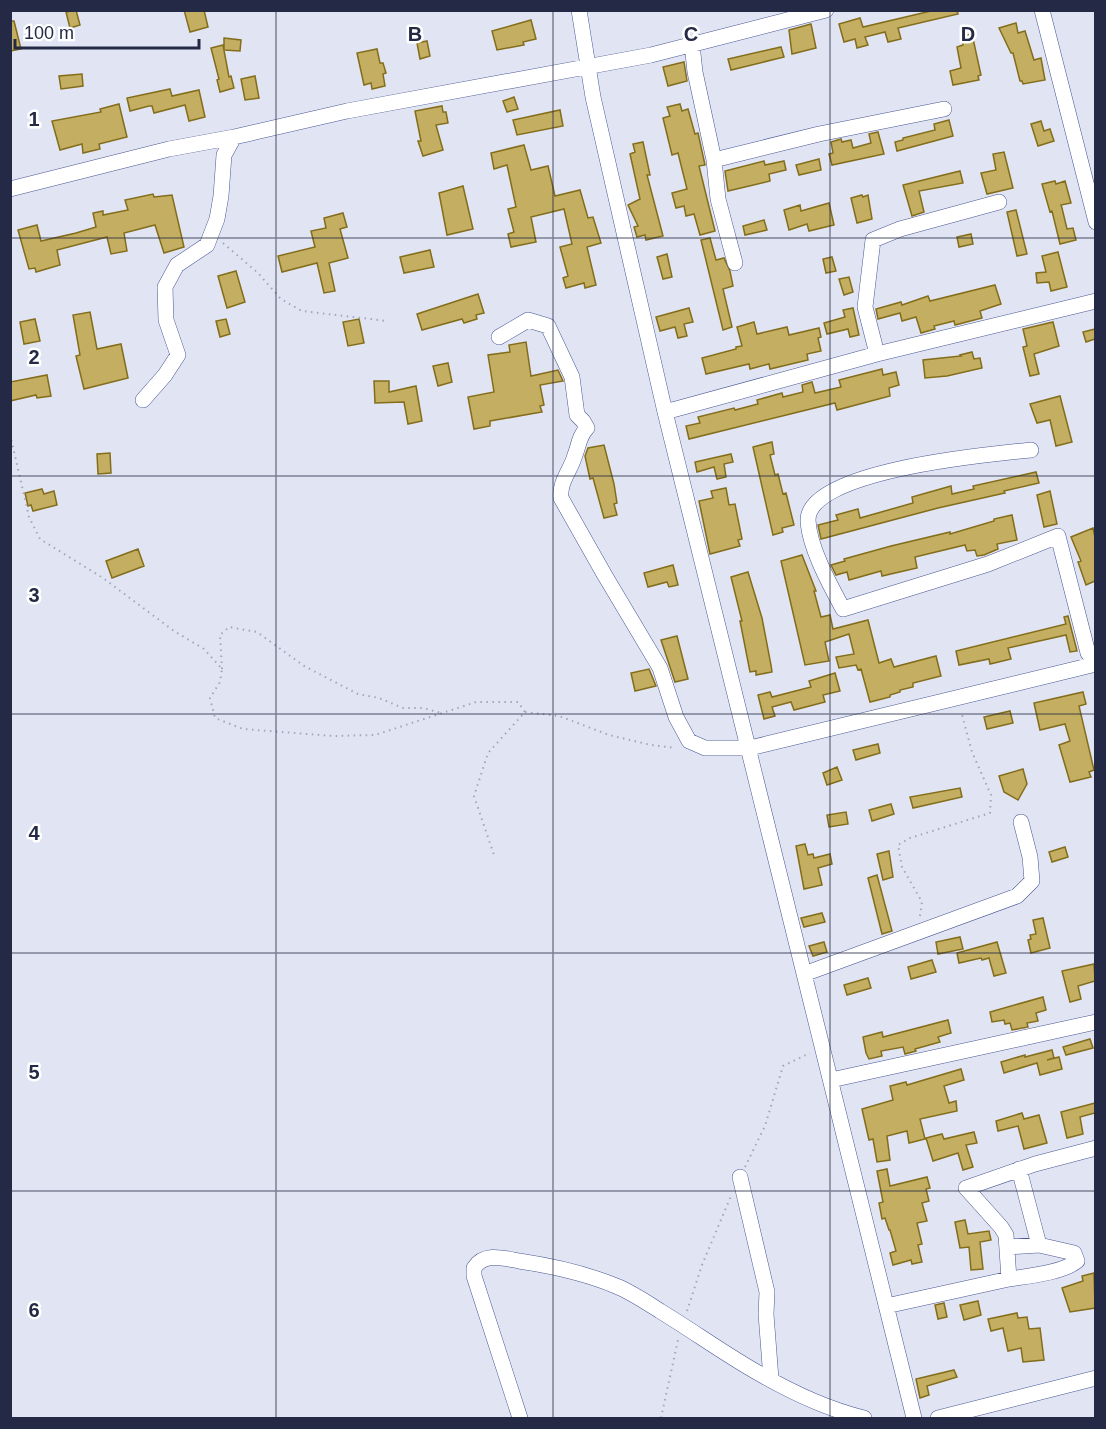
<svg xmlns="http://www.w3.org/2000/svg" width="1106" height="1429" font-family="Helvetica,sans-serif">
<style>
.building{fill:#c4ae61;stroke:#836d1b;stroke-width:1.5}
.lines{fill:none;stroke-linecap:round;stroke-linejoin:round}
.street-casing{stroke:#4a5694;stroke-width:16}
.path{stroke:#a1a6b8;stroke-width:2;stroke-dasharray:1.5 4.5;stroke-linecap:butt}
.street{stroke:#fff;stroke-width:15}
.grid{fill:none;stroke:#242a45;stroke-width:1.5;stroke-opacity:0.55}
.grid-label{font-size:20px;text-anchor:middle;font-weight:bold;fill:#242a45;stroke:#fff;stroke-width:5;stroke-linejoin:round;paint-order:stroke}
</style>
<rect width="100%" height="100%" fill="#e1e5f3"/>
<path class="building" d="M76 10 80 25 70 28 66 12Z
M184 10H204L208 27 190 32Z
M935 10H957L958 14 898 28 901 39 888 42 885 32 865 37 868 45 857 48 855 39 844 42 839 24 860 18 863 27Z
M531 20 536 39 523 42 524 45 497 50 492 31Z
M10 21H14L21 49 10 51Z
M1016 23 1018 33 1025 31 1034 60 1041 58 1045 80 1023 84 1022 81H1020L1013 53H1011L999 28Z
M811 24 816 48 792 54 789 30Z
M972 34 981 75 978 76 979 80 953 85 950 71 961 68 957 47 963 45 962 36Z
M224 38 241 40 240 51 224 50Z
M427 41 430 56 420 59 417 43Z
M223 45 229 77 231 76 234 88 220 92 217 80 219 79 211 48Z
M781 47 784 57 731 70 728 59Z
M377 49 380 63H383L386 73 383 74 385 86 372 89 371 83 364 85 357 53Z
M684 62 687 81 668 86 663 67Z
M82 74 83 86 61 89 59 76Z
M255 76 259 98 245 100 241 79Z
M170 89 172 96 199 90 205 117 189 121 185 105 154 113 152 106H149L130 111 127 98Z
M514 97 518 109 507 112 503 101Z
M119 104 127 137 99 144 100 149 83 153 82 144 60 150 52 121 101 112 100 109Z
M680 104 682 111 688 109 695 134 698 133 705 165 699 166 715 231 700 235 694 214 686 216 684 206 676 208 672 193 687 189 678 153 672 155 663 118 670 116 667 107Z
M442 106 443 112H446L448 123 436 125 443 150 423 156 418 141H421L415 111Z
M560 110 563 126 517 135 513 120Z
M949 120 953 136 897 151 895 142 903 140V138L935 130 934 124Z
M1041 121 1044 131 1050 129 1054 141 1038 146 1031 124Z
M878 132 884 154 832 165 829 154 833 153 831 142 841 139 842 142 851 140 853 148 871 143 869 134Z
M643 142 650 175H647L663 236 646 240 645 235 637 237 634 227 638 226 628 205 640 199 630 154 635 152 633 144Z
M524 145 531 170 548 166 555 196 580 190 588 218 593 217 601 243 587 247 596 285 585 288 584 283 566 288 563 278 568 276 560 247 572 244 564 209 531 217 536 242 511 247 508 234 514 232 508 209 516 207 507 165 494 169 491 153Z
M1004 152 1013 188 987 194 981 173 996 170 993 154Z
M819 159 821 170 799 175 796 165Z
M764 161 765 165 784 161 786 170 769 174 770 181 728 191 725 171Z
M960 171 963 183 919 191 924 212 912 216 903 185Z
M1055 181 1056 184 1065 181 1071 203 1061 205 1062 208 1067 229 1073 228 1076 240 1060 244 1052 211 1050 212 1042 184Z
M463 186 473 229 447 235 439 193Z
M153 194 154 197 172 195 184 247 164 253 155 225 124 233 127 251 111 254 107 237 57 250 60 265 36 272 35 268 29 269 18 230 37 225 41 241 76 233 96 227 93 213 103 211V215L128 210 125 200Z
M862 195 863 197 868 195 872 219 857 223 851 198Z
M829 203 834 225 809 231 807 224 789 230 784 210 800 205 801 211Z
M1016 210 1027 254 1017 256 1007 212Z
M343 213 347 227 340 229 348 258 329 263 335 291 324 293 317 263 282 272 278 256 315 247 311 231 326 228 324 218Z
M764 220 767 230 745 235 743 226Z
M971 234 973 244 959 247 957 237Z
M710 238 716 260 724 258 730 271 733 286 723 289 732 327 723 330 701 240Z
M430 250 434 267 404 273 400 257Z
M1058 252 1067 287 1051 291 1049 282 1037 283 1036 273 1046 272 1042 256Z
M667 254 672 277 663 279 657 257Z
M832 257 836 271 826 273 823 259Z
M236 271 245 302 227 308 218 276Z
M849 277 853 292 844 295 839 279Z
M995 285 1001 304 980 311 982 318 955 325 954 321 934 326 935 329 921 333 916 317 902 321 900 313 878 319 876 309 901 302 902 305 928 296 930 301Z
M478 294 484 313 476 315 477 319 464 323 462 319 422 330 417 314Z
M689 308 693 322 684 324 687 336 678 338 675 327 660 331 656 317Z
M853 308 859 335 850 337 848 329 827 334 824 323 845 317 843 310Z
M90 312 97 349 121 344 128 378 84 389 76 356 80 355 73 315Z
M35 319 40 341 24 344 20 322Z
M226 319 230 334 220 337 216 321Z
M359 319 364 343 348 346 343 322Z
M754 322 757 334 787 327 789 335 819 328 821 337 818 338 821 351 807 354 808 360 770 369 769 364 750 369 749 364 706 374 702 358 736 349V347L742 346 737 327Z
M1053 322 1059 346 1034 354 1039 374 1030 376 1023 347 1027 346 1023 329Z
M1095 329V339L1086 342 1083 332Z
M526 342 531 376 558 370 563 381 540 385 544 405 540 406 542 412 490 421V426L474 429 468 397 494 392 488 355 510 352 509 345Z
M972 352 974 359 980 358 982 368 947 376 925 378 923 360 961 356 960 355Z
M448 363 452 382 438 386 433 366Z
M882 369 883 375 896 372 899 385 889 388 890 396 837 410 835 403 689 439 686 426 700 423 698 417 734 408 735 410 758 404 757 400 782 393 783 397 803 392 802 385 812 382 815 393 841 387 839 380Z
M47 375 51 396 37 398 36 395 10 401V382Z
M374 381H389V392L416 386 422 421 408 424 404 402 375 403Z
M1060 396 1072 442 1056 446 1050 420 1037 423 1030 404Z
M772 442 774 454 770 455 775 475 778 474 783 494 786 493 794 525 782 528 783 532 773 535 753 447Z
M604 445 614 484 617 503 614 504 617 515 604 518 593 478 590 479 585 456 588 448Z
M110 453 111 473 98 474 97 454Z
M731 454 733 462 724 464 726 477 717 479 714 467 697 472 695 462Z
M1036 472 1039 483 1004 491 1005 493 938 508 821 539 818 525 838 520 836 515 858 509 860 518 913 503 912 497 951 486 952 494 974 489 973 486Z
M726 488 729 505 735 504 742 539 738 540 740 546 710 554 699 501 713 498 711 491Z
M42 489 44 494 54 491 57 505 33 511 31 505 28 506 25 493Z
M1050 491 1057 524 1044 527 1037 495Z
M1012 515 1017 540 997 544 998 549 984 555 977 556 975 550 967 551 965 545 915 557 917 568 882 576 881 571 849 580 847 572 836 575 831 565 845 561 844 559 891 546 950 532V534L994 521V519Z
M1093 528 1095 537V581L1086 585 1078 562 1081 561 1071 537Z
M138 549 144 566 112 578 106 561Z
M802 555 816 591H814L821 617 830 615 833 629 868 620 879 663 891 659 894 667 936 656 941 676 913 683V687L900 690V692L890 695V697L870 702 861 669 858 670 856 665 839 668 836 657 854 654 849 634 825 642 829 661 805 665 781 561Z
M673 565 678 585 669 587 667 582 648 587 644 573Z
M748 572 762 618 771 665 772 672 756 675V671L750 672 740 621H742L731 577Z
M1068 616 1077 651 1070 652 1066 635 1008 648 1011 659 990 664 989 659 959 665 956 651 1066 624 1064 617Z
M677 636 688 679 675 682 661 640Z
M649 669 656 686 635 691 631 673Z
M835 673 840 691 823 695 825 702 794 710 791 702 772 707 775 716 764 719 758 695 770 692 772 697 811 687 809 681Z
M1083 692 1086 704 1079 706 1094 770 1089 772 1091 777 1070 782 1059 745 1070 741 1065 724 1040 730 1034 703Z
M1010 711 1013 723 987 729 984 717Z
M878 744 880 753 856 760 853 750Z
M837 767 842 780 827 785 823 773Z
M1023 769 1027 784 1018 800 1004 792 999 776Z
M960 788 962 797 913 808 910 797Z
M891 804 894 814 872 821 869 810Z
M846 812 848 824 829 827 827 815Z
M805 844 808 855 813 854 814 858 830 854 832 864 818 868 822 885 804 889 796 846Z
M1065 847 1068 857 1052 862 1049 852Z
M889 851 893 877 883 880 877 854Z
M877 875 892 931 882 934 868 878Z
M822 913 825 922 804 927 801 918Z
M1043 918 1050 948 1031 953 1028 940 1031 939 1030 935 1036 934 1033 920Z
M960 937 963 949 938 954 936 942Z
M824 942 827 952 813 956 809 946Z
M997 942 1006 973 994 976 989 958 982 960 981 958 959 963 957 953Z
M932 960 936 972 911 979 908 967Z
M1094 964 1095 981 1078 986 1081 999 1070 1002 1062 971Z
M868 978 871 988 847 995 844 985Z
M1043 997 1046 1010 1036 1013 1038 1021 1027 1023 1028 1027 1012 1030 1010 1023 1005 1024 1004 1020 992 1022 990 1012Z
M948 1020 951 1033 938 1037 940 1042 915 1049 916 1051 905 1054 903 1047 881 1051 882 1056 869 1059 866 1053 863 1037 882 1032 883 1037Z
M1090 1039 1093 1048 1066 1055 1063 1047Z
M1052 1050 1054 1058 1047 1060 1059 1057 1062 1069 1040 1075 1037 1063 1004 1073 1001 1062 1025 1055V1057Z
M961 1069 964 1080 944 1086 949 1103 956 1101 957 1111 920 1119 925 1139 909 1143 907 1131 887 1136 890 1160 877 1162 873 1139 869 1140 862 1109 893 1100 890 1086 906 1082 907 1085Z
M1095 1103V1113L1080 1117 1083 1134 1067 1138 1061 1112Z
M1022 1113 1024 1119 1039 1115 1047 1143 1024 1149 1018 1126 998 1131 996 1121Z
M974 1132 977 1143 966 1145 973 1167 963 1170 958 1153 933 1161 926 1138 942 1134 944 1139Z
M887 1169 890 1186 927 1177 930 1188 926 1189 929 1201 922 1203 927 1221 917 1223 922 1244 918 1245 922 1262 912 1264 911 1260 893 1265 890 1253 896 1251 890 1230H889L885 1218 882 1219 879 1203 883 1202 877 1171Z
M965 1220 968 1234 989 1231 991 1240 980 1242 983 1269 971 1270 969 1247 960 1248 955 1222Z
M1094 1273 1095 1308 1070 1312 1062 1288 1083 1281 1082 1276Z
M978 1301 981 1315 964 1320 960 1305Z
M944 1303 947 1317 938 1319 935 1305Z
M1017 1313 1018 1318 1027 1317 1029 1329 1040 1328 1044 1360 1023 1362 1021 1348 1008 1351 1003 1328 991 1331 988 1319Z
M954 1370 957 1377 927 1386 929 1395 920 1398 916 1379Z"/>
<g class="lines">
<g class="street-casing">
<path id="street" d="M579 10 593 97 665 412 914 1418
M1042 10 1096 222
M692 44 695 72 714 160 718 199 735 263
M714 160 819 134 944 109
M10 189 169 149 234 137 347 111 651 55 826 10
M499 337 528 320 548 326 572 377 577 415 583 421 587 428C579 436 579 445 575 455 571 470 559 482 561 498L604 574 660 668 676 717 689 741 705 748H750L1096 664
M877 354 865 307 873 240 900 229 999 202
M143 400 165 375 178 355 166 320 165 287 177 265 207 245 217 219 221 196 224 155 234 137
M665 412 877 354 1096 301
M1031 450C992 454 808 470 808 520 809 547 830 585 843 609L988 564 1058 536 1088 653 1096 661
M804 974 1017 896 1032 881 1030 857 1021 822
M831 1080 1096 1022
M740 1177 767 1292 766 1314 771 1379
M1008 1247 1039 1245
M1009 1279C1028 1276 1062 1273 1077 1261L1074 1253 1039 1245 1019 1169
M886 1306 1009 1279 1006 1235 1001 1227 966 1188 1035 1164 1096 1148
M520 1418 474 1276V1268C484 1252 503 1258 519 1261 552 1266 585 1273 616 1286 631 1292 646 1302 660 1311 693 1331 726 1355 760 1374 793 1393 827 1409 864 1418
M938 1418 1096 1378"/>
</g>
<path class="path" d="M223 243 258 273 281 299 302 311 387 321
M10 434 29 517 40 539 103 578 174 631 204 649 222 669 220 682 210 698 215 718 243 729 333 736 375 735 476 702H518L525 712 488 753 474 796 495 858
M222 669 220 635 229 627 257 632 304 666 358 694 379 698 403 708H423L441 713
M525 712 559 716 609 735 651 745 676 748
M920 916 922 902 902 867 898 845 910 838 990 813 991 795 972 752 961 711
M745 1167 765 1126 783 1066 810 1053
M687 1311 702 1265 731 1196
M661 1418 678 1340"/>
<use href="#street" class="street"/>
</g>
<path class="grid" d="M276 10V1418M553 10V1418M830 10V1418M10 238H1096M10 476H1096M10 714H1096M10 953H1096M10 1191H1096"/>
<g class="grid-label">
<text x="415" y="41">B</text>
<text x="691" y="41">C</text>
<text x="968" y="41">D</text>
<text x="34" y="126">1</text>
<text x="34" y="364">2</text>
<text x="34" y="602">3</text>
<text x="34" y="840">4</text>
<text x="34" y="1079">5</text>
<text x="34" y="1317">6</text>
</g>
<rect width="1106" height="1429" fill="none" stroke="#242a45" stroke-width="24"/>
<path d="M15 39v9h184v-9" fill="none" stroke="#242a45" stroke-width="3"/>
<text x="24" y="39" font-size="18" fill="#242a45" stroke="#ffffff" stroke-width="4.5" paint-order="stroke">100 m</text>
</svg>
